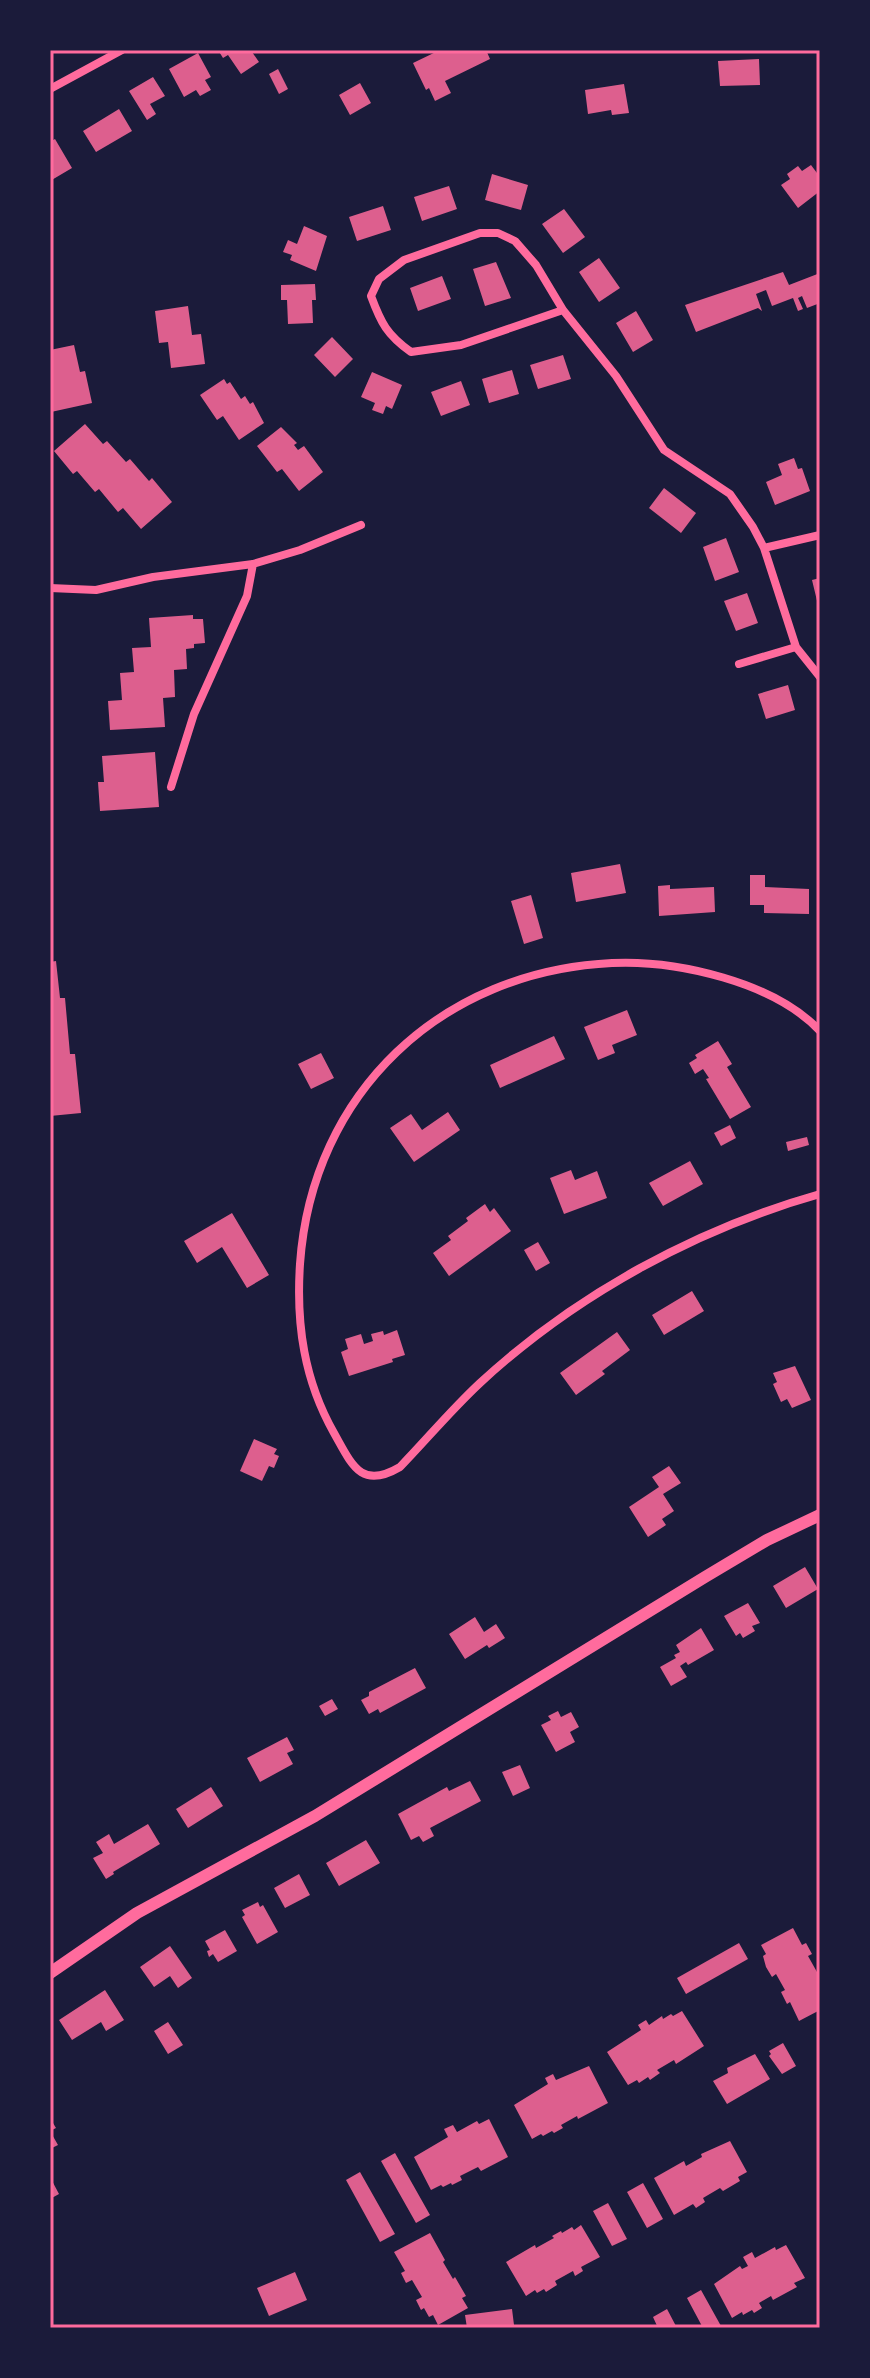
<svg xmlns="http://www.w3.org/2000/svg" width="870" height="2378" font-family="'Noto Sans',sans-serif">
<style>
.building{fill:#dd5f8e}
.lines{fill:none;stroke-linecap:round;stroke-linejoin:round}
.minor{stroke:#ff6b9d;stroke-width:8}
.tertiary{stroke:#ff6b9d;stroke-width:12}
.neatline{fill:none;stroke:#ff6b9d;stroke-width:3}
</style>
<rect width="100%" height="100%" fill="#1b1b3a"/>
<path class="building" d="M218 50H255L252 52 259 62 241 74 228 55 223 58Z
M440 50H486L490 59 445 81 451 93 435 101 429 88 426 90 413 63Z
M198 53 211 77 205 80 211 90 200 96 196 90 184 97 169 69Z
M759 59 760 85 720 86 718 61Z
M278 69 288 89 279 94 269 74Z
M153 77 165 96 150 104 156 114 147 120 129 91Z
M360 83 371 103 350 115 339 95Z
M624 84 629 113 612 115 611 110 588 114 585 90Z
M119 109 132 131 96 152 83 131Z
M55 139 72 168 50 181V142Z
M811 165 817 173 820 171V191L798 208 781 185 790 179 787 174 798 166 802 171Z
M492 174 528 185 521 210 485 200Z
M449 186 457 209 422 221 414 197Z
M383 206 391 230 357 241 349 217Z
M564 209 585 237 563 253 542 224Z
M304 226 327 236 316 271 290 260 292 255 283 252 288 240 297 244Z
M599 258 620 288 599 302 579 272Z
M496 262 511 298 485 306 473 269Z
M783 272 789 285 820 273V303L807 308 802 296 798 298 803 309 798 311 793 298 772 306 766 290 756 294 762 311 758 308 696 332 685 305Z
M442 276 451 299 418 311 410 288Z
M315 284 316 300H312L313 323 288 324 287 300H281V285Z
M188 306 192 335 201 334 205 364 171 368 168 342 159 343 155 311Z
M636 311 653 340 633 352 616 323Z
M332 337 353 359 335 377 314 355Z
M74 345 80 372 85 371 92 403 51 412 50 350Z
M563 355 571 379 538 389 530 365Z
M512 370 519 394 489 403 482 379Z
M372 372 402 385 392 409 386 406 383 414 372 410 375 403 361 397Z
M224 379 227 384 230 382 241 399 245 396 250 404 253 402 264 423 239 440 223 416 217 420 200 395Z
M461 381 470 405 441 416 431 392Z
M85 424 103 444 107 441 126 462 130 459 149 481 152 478 172 502 141 529 123 508 118 512 99 489 95 492 77 471 73 474 54 451Z
M281 427 297 443 294 445 298 450 304 446 323 472 299 491 282 469 277 472 257 446Z
M794 458 798 469 802 468 810 491 775 505 766 482 782 475 778 464Z
M664 488 696 513 681 533 649 508Z
M726 538 739 572 715 581 703 547Z
M820 578V608L819 609 812 580Z
M747 593 758 623 736 631 724 601Z
M193 615V619H203L205 643 194 644V648L186 649 187 669 174 670 175 697 163 698 165 727 110 730 108 701 122 700 120 673 134 672 132 648 151 647 149 618Z
M788 685 795 710 766 719 758 694Z
M155 752 159 807 100 811 98 782H104L102 756Z
M620 864 626 893 576 902 571 873Z
M750 875H765V887L809 889V914L764 913V905H750Z
M670 885V889L714 887 715 912 659 916 658 886Z
M531 895 543 938 524 944 511 901Z
M56 961 60 998H65L70 1054H75L81 1113 50 1116V962Z
M627 1010 637 1035 612 1045 615 1053 598 1060 584 1027Z
M554 1036 565 1059 500 1088 490 1065Z
M718 1041 732 1064 727 1067 751 1107 730 1119 706 1079 709 1078 703 1069 695 1074 689 1063 697 1058 695 1055Z
M321 1053 334 1078 311 1089 298 1064Z
M448 1112 460 1130 414 1162 390 1128 411 1114 422 1130Z
M730 1125 736 1138 721 1146 714 1133Z
M807 1137 809 1145 788 1151 786 1142Z
M690 1161 703 1184 663 1206 649 1183Z
M571 1170 575 1180 597 1171 607 1198 564 1214 550 1178Z
M485 1204 490 1212 494 1208 511 1231 449 1276 433 1253 451 1240 448 1236 468 1221 466 1218Z
M232 1213 269 1275 247 1288 222 1247 197 1263 184 1241Z
M538 1242 550 1263 536 1271 524 1250Z
M692 1291 704 1311 664 1335 652 1315Z
M397 1330 405 1355 392 1359 393 1362 349 1376 341 1352 348 1349 345 1339 361 1334 364 1344 373 1341 371 1334 383 1331 384 1335Z
M617 1332 630 1350 602 1371 605 1374 576 1395 560 1373Z
M795 1366 811 1400 792 1408 787 1399 781 1402 773 1384 777 1382 773 1373Z
M254 1439 277 1449 274 1454 279 1456 274 1468 269 1466 262 1481 240 1471Z
M669 1466 681 1483 663 1494 674 1511 662 1519 666 1525 648 1537 629 1507 659 1487 652 1477Z
M805 1567 818 1589 786 1608 773 1586Z
M748 1603 760 1623 752 1626 755 1631 743 1638 740 1633 736 1636 724 1616Z
M475 1617 484 1632 496 1624 505 1638 489 1648 487 1645 465 1659 449 1634Z
M701 1628 714 1650 688 1665 686 1662 680 1666 687 1677 671 1686 660 1667 676 1658 674 1655 680 1652 676 1645Z
M415 1668 426 1688 380 1713 378 1709 369 1714 361 1700 369 1696V1692Z
M332 1699 338 1709 325 1716 319 1706Z
M558 1711 561 1717 571 1712 579 1727 570 1732 575 1742 556 1752 541 1725 551 1720 548 1716Z
M287 1737 294 1750 287 1753 293 1764 260 1782 247 1758Z
M520 1765 530 1788 513 1796 502 1772Z
M470 1781 481 1801 430 1828 434 1836 423 1842 419 1836 411 1840 398 1814 447 1787 449 1791Z
M211 1787 223 1806 188 1828 176 1809Z
M148 1824 160 1844 113 1872 114 1874 106 1879 93 1858 103 1853 96 1842 109 1834 114 1844Z
M366 1840 380 1863 339 1886 326 1863Z
M299 1874 310 1895 285 1908 274 1888Z
M258 1902 260 1907 263 1905 278 1932 257 1944 242 1917 245 1915 242 1910Z
M793 1928 802 1945 806 1943 812 1954 808 1956 817 1972 820 1970V2010L799 2021 790 2002 787 2004 781 1992 785 1990 776 1974 772 1977 766 1967 763 1956 766 1954 761 1945Z
M225 1930 237 1951 218 1962 213 1954 209 1957 207 1951 210 1950 205 1941Z
M739 1943 748 1959 686 1994 677 1978Z
M170 1946 192 1978 178 1988 170 1976 154 1987 140 1967Z
M105 1990 124 2020 106 2031 101 2022 72 2040 59 2020Z
M682 2011 704 2046 676 2064 674 2060 657 2070 660 2073 650 2080 648 2077 639 2083 637 2080 628 2085 607 2052 641 2030 638 2025 646 2020 649 2025 662 2016 663 2019 671 2014 673 2016Z
M168 2022 183 2045 168 2054 154 2031Z
M783 2043 796 2066 782 2074 769 2056 771 2054 769 2051Z
M755 2054 770 2079 727 2104 713 2081 728 2073 727 2068Z
M589 2066 608 2103 578 2119 577 2116 561 2125 563 2128 554 2133 552 2131 543 2136 541 2134 532 2139 514 2105 548 2084 545 2078 553 2074 556 2080Z
M50 2118 56 2128 50 2131 58 2145 50 2149Z
M489 2119 508 2157 481 2171 478 2167 460 2176 462 2180 452 2185 451 2183 443 2187 441 2185 431 2190 414 2157 448 2137 444 2129 453 2125 457 2132 477 2121 479 2124Z
M730 2141 747 2172 738 2177 740 2181 723 2191 720 2188 703 2198 705 2202 696 2208 693 2204 674 2215 654 2178 684 2161 686 2166 702 2157 701 2154Z
M395 2153 430 2215 416 2223 381 2161Z
M360 2172 395 2234 380 2242 346 2180Z
M50 2177 59 2194 50 2199Z
M643 2183 663 2219 647 2228 627 2192Z
M608 2203 627 2239 612 2246 593 2211Z
M581 2225 600 2257 581 2267 583 2271 575 2276 573 2271 555 2281 557 2285 546 2292 544 2289 537 2293 535 2290 526 2296 506 2262 535 2245 536 2248 554 2238 552 2236 561 2231 562 2233 572 2227 574 2230Z
M430 2233 445 2260 443 2262 453 2279 455 2277 466 2296 462 2298 468 2308 438 2325 433 2315 429 2317 424 2308 421 2310 416 2300 422 2297 412 2280 406 2283 401 2273 405 2271 394 2252Z
M786 2245 805 2278 794 2283 797 2287 773 2300 771 2296 759 2303 762 2308 754 2313 752 2310 743 2315 742 2312 732 2318 714 2284 740 2266 742 2269 748 2266 743 2257 752 2252 755 2258 775 2247 776 2250Z
M295 2272 307 2300 269 2316 257 2288Z
M701 2290 721 2326 718 2328H703L687 2298Z
M512 2309 514 2325 467 2328 465 2315Z
M667 2309 677 2328H658L653 2317Z"/>
<g class="lines">
<path class="minor" d="M50 89 122 50
M563 310 461 345 411 352C387 335 381 323 371 296L379 279 404 260 480 233H498L515 241 536 265 563 310 616 376 664 450 730 494 753 527 764 548 796 647 820 677
M764 548 820 535
M50 588 96 590 153 577 253 564 300 550 361 525
M739 664 796 647
M171 787 194 714 247 596 253 564
M820 1031C774 982 677 960 612 963 442 971 312 1092 300 1264 296 1324 304 1380 334 1433 352 1465 361 1490 400 1467 427 1439 452 1409 480 1383 575 1295 696 1229 820 1194"/>
<path class="tertiary" d="M50 1973 137 1913 315 1816 705 1577 767 1540 820 1515"/>
</g>
<rect width="870" height="2378" fill="none" stroke="#1b1b3a" stroke-width="104"/>
<rect x="52" y="52" width="766" height="2274" class="neatline"/>
</svg>
